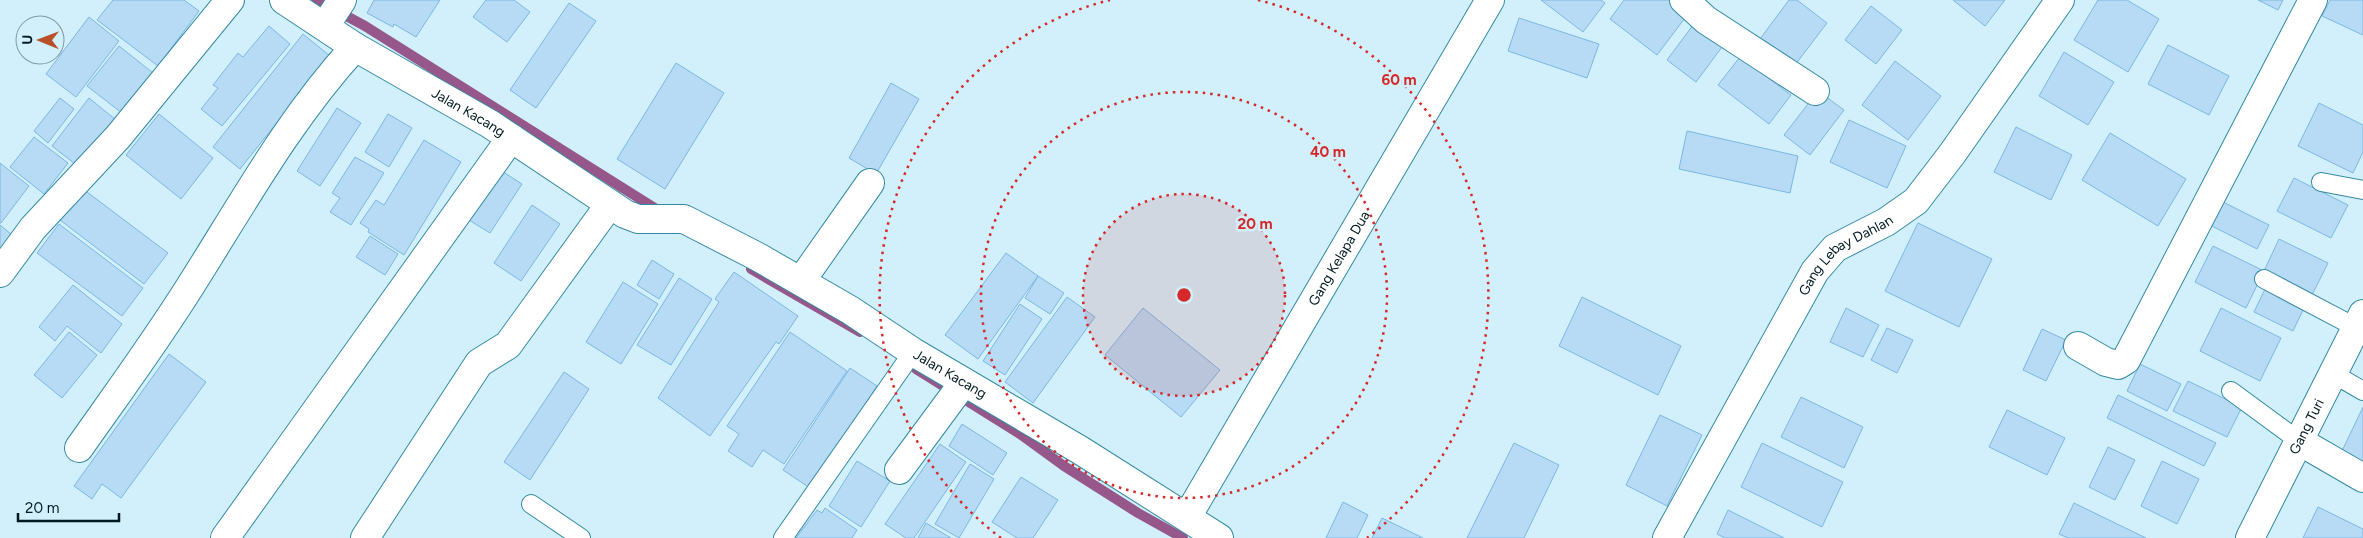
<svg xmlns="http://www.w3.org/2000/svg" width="2363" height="538" font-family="Figtree,sans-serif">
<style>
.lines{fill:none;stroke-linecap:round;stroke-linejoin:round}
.stream{stroke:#96578a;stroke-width:10}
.building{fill:#b7dbf5;stroke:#7ab7e2}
.service-casing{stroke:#348aa2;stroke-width:20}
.minor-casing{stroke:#348aa2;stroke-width:30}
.service{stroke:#fff;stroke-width:18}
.minor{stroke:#fff;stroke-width:28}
.ring{fill:none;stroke:#d62828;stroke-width:2.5;stroke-dasharray:2.5 5}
.labels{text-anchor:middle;stroke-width:5;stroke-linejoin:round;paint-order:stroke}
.street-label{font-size:14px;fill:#001920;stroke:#d1f0fb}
.centre{fill:#d62828;stroke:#d1f0fb;stroke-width:2.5}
.ring-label{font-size:15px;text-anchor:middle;font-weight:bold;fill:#d62828;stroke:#d1f0fb;stroke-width:5;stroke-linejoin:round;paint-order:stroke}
</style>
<rect width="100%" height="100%" fill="#d1f0fb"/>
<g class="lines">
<path class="stream" d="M317 0 365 26 661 212
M751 269 860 332
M916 369 1020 434 1064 466 1138 513 1183 538"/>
</g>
<path class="building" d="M113 0H184L199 11 158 66 97 20Z
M374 0H440L416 37 394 24 393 27 367 13Z
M486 0H514L530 12 507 42 473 17Z
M1541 0H1601L1605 3 1583 32Z
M1624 0H1678L1691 10 1657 55 1610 19Z
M1789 0H1797L1827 23 1795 65 1760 39Z
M1953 0H2005L1985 26Z
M2098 0H2127L2159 19 2128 72 2074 40Z
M2258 0H2283L2278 10Z
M2330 0H2363V35L2322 16Z
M569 3 596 21 536 108 510 90Z
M1871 6 1902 30 1876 64 1845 40Z
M89 17 119 41 76 97 46 74Z
M1699 17 1728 39 1696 82 1667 60Z
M1519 18 1599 44 1587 78 1508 51Z
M269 26 290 44 222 126 201 109 218 88 213 85 238 53 243 57Z
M303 34 330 56 240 169 213 147Z
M2168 45 2229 76 2209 115 2148 84Z
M119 46 153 73 122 113 87 86Z
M2064 52 2114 82 2088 125 2039 96Z
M1740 57 1791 95 1769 124 1718 85Z
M1895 61 1941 96 1908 140 1862 105Z
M676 63 724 93 665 189 617 159Z
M891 83 919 99 876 174 849 158Z
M1818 91 1844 110 1810 155 1784 135Z
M60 98 74 109 48 143 34 131Z
M89 98 116 120 79 167 52 146Z
M2319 103 2363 125V152L2353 173 2298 146Z
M337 108 361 123 320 186 297 171Z
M159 114 213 158 181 199 126 155Z
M388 114 412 128 389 167 365 152Z
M1849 120 1906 146 1887 188 1830 162Z
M2016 127 2072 155 2051 200 1994 172Z
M1687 131 1798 156 1790 193 1679 169Z
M2110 133 2186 179 2158 226 2082 180Z
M34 137 68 163 44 194 10 167Z
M424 140 461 162 404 255 368 232 369 229 360 223 376 200 384 205Z
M355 157 384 173 351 225 330 212 340 198 332 193Z
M0 163 29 186 1 223H0Z
M500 170 522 184 490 233 469 220Z
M2294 178 2348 205 2331 238 2277 211Z
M83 189 168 253 144 284 60 220Z
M2219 200 2269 225 2257 249 2208 224Z
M532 205 560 224 521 281 494 263Z
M1918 223 1992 259 1959 327 1885 291Z
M59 224 143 288 122 316 37 253Z
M0 225 12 235 0 250Z
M370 236 398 254 385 275 356 257Z
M2279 239 2328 263 2312 295 2264 271Z
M2213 246 2264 271 2246 308 2195 282Z
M1006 253 1038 276 978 359 945 335Z
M652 260 674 274 659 299 637 285Z
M734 272 798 316 779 344 776 342 710 436 658 398 719 302 715 299Z
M1038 276 1064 293 1050 314 1025 298Z
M679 278 712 299 671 365 637 345Z
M623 282 658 304 621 364 586 342Z
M73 285 122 324 101 353 67 326 55 341 39 327Z
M2266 287 2305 306 2293 331 2254 312Z
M1067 297 1095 317 1033 403 1005 382Z
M1582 297 1681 346 1658 395 1559 346Z
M1020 304 1042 319 1005 375 983 361Z
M1143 308 1220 370 1181 417 1105 355Z
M1846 308 1879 325 1863 357 1830 342Z
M2221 308 2281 338 2260 381 2200 351Z
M1887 328 1913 340 1897 373 1871 360Z
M2042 329 2066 340 2046 381 2023 370Z
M69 332 97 355 62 398 34 375Z
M790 332 847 371 784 464 763 450 752 467 728 451 739 434 727 426Z
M169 354 206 382 121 498 102 484 92 499 74 486Z
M2140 364 2181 384 2167 411 2127 391Z
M850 368 877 386 810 488 783 470Z
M564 372 589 389 530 480 504 462Z
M2188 381 2242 407 2227 437 2173 411Z
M2118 395 2216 443 2204 466 2107 418Z
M1801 397 1863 427 1844 468 1781 437Z
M2363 407V463L2341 453Z
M2007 410 2065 438 2047 475 1989 447Z
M1660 415 1702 435 1667 506 1626 485Z
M962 424 1007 453 993 475 949 446Z
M1514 443 1559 465 1524 538H1467Z
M1762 443 1843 482 1822 527 1741 487Z
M940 444 966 462 914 538H906L885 524Z
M2108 447 2135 460 2115 500 2089 487Z
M857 461 890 481 861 527 829 506Z
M2162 461 2199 479 2177 524 2141 506Z
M970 464 994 479 959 538 935 524Z
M1021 477 1058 500 1033 538H1017L992 522Z
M1343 502 1368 515 1357 538H1326Z
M2074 503 2146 538H2068L2059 534Z
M2318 507 2363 529V538H2303Z
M825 508 857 530 852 538H796L817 510 822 513Z
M1728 510 1784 538H1725L1717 534Z
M1382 518 1423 538H1372Z
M926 523 951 538H918Z"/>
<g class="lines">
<g class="service-casing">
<path id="service" d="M2321 182 2363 190
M2264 279 2357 328
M2332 373 2363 391
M2231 391 2299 441
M531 504 581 538
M783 538 913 352"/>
</g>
<g class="minor-casing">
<g id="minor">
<path id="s1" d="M284 0 355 47 490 124 625 214 638 219H684L758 257 850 310 913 352 1080 450 1219 538"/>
<path d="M1684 0 1706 20 1815 91"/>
<path d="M325 26 342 0"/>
<path d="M0 273 33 228 118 137 230 0"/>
<path d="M801 281 870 183"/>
<path d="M2078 346 2106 362 2118 365 2126 360 2313 0"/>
<path d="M2299 441 2363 478"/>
<path d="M79 448C117 394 156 341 191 285 243 203 289 119 355 47"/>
<path d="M899 470 964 382"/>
<path id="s2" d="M1187 517 1490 0"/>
<path d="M225 538 511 138"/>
<path d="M365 538 479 363 508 345 610 204"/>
<path id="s3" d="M1667 538 1815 271 1835 248 1886 222 1916 201 1952 154 2060 0"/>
<path id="s4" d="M2250 538 2363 314"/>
</g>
</g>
<use href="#service" class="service"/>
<use href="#minor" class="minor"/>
</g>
<circle cx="1184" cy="295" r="101" fill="#d62828" fill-opacity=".12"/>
<g class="ring">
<circle cx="1184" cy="295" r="101"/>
<circle cx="1184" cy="295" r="203"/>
<path d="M1001 538A304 304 0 0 1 1110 0M1258 0A304 304 0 0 1 1367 538"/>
</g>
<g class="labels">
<g class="street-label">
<text dy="5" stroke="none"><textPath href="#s1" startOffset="216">Jalan Kacang</textPath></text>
<text dy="5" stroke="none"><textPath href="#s2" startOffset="300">Gang Kelapa Dua</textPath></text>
<text dy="5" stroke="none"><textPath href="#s3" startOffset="339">Gang Lebay Dahlan</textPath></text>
<text dy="5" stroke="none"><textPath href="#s1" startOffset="771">Jalan Kacang</textPath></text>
<text dy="5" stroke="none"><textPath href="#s4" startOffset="125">Gang Turi</textPath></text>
</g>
</g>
<circle cx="1184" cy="295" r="8" class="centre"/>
<g class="ring-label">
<text x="1399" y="85">60 m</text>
<text x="1328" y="157">40 m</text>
<text x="1255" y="229">20 m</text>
</g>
<g transform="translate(40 40) rotate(271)"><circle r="24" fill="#d1f0fb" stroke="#7d9aa3"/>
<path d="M0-4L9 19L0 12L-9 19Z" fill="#b8512a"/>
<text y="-8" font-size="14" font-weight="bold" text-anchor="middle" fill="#001920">U</text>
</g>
<path d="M18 513v8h101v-8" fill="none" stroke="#001920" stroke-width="2.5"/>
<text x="25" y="513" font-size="15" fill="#001920" stroke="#d1f0fb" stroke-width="4" paint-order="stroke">20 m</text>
</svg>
